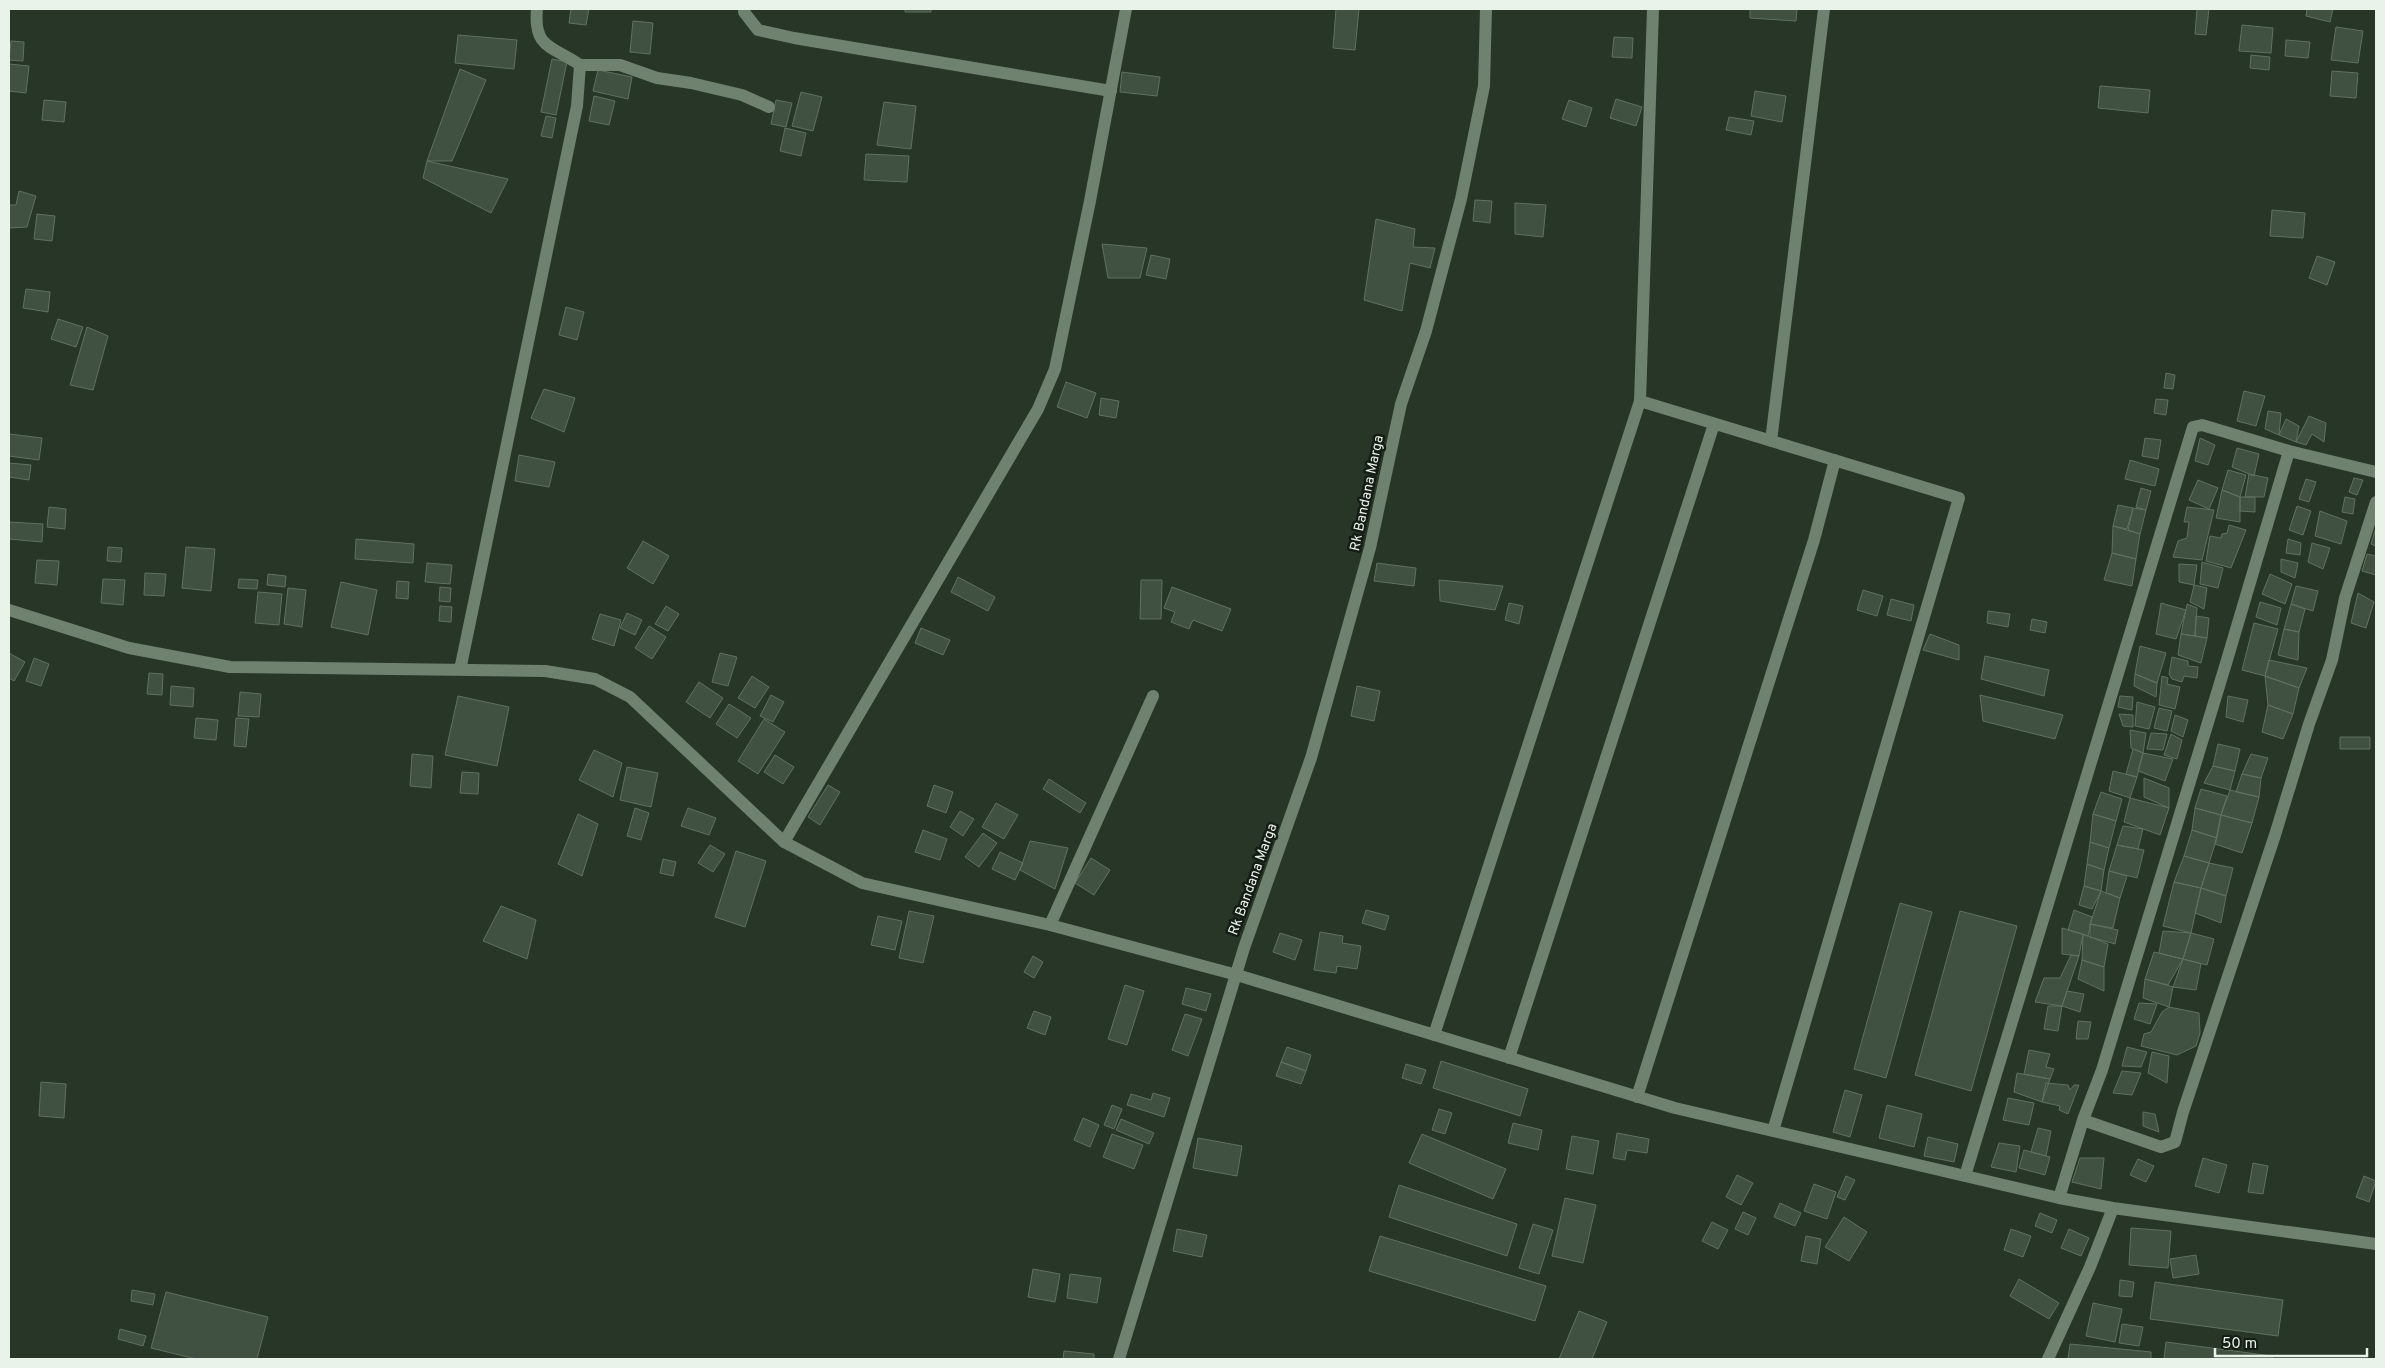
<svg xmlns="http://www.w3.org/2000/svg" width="2385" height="1368" font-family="Overpass,sans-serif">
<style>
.building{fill:#415141;stroke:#607160}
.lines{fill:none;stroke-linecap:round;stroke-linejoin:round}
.street{stroke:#6f816f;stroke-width:12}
.labels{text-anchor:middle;stroke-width:5;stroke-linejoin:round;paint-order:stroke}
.street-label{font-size:14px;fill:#e9f3e9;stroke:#151c15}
</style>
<rect width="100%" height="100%" fill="#273627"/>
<path class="building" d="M571 9H589L586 25 569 23Z
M905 9H931V12H905Z
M1336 9H1359L1355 50 1333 48Z
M1750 9H1797L1796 21 1750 18Z
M2197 9H2209L2206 35 2195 34Z
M2307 9H2333L2330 22 2306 16Z
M633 21 653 23 650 54 630 52Z
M2242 25 2273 28 2271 53 2239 51Z
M2336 27 2363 31 2358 63 2331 60Z
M458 35 517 40 514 69 455 63Z
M1614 37 1633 38 1632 58 1612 57Z
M2286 40 2310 42 2308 58 2285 56Z
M11 41 24 42 23 61 9 60Z
M2251 55 2270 57 2269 70 2250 68Z
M552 59 567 62 556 115 541 112Z
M9 64 29 66 26 93 9 91Z
M460 69 486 80 452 161H427Z
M598 70 632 77 628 99 593 91Z
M2332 71 2358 73 2356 98 2330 96Z
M1122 72 1160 77 1157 96 1120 92Z
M2100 86 2150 90 2148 113 2098 108Z
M1755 91 1786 96 1782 122 1751 116Z
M801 92 822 97 813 131 792 126Z
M594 96 615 101 609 125 589 121Z
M1616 99 1642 107 1636 126 1610 118Z
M44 100 66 102 64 122 42 120Z
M776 100 792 103 786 127 771 124Z
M1569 100 1592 108 1586 127 1562 119Z
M884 102 916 106 911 149 877 145Z
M546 116 556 118 552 138 541 136Z
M1729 117 1754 121 1751 135 1726 130Z
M785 128 806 133 801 156 780 151Z
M866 154 909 156 907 182 864 180Z
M427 161 508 179 491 213 423 178Z
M19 191 36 196 27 227 9 228V205H16Z
M1475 200 1492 201 1490 223 1473 221Z
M1515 203 1546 205 1543 237 1515 234Z
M2272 210 2305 213 2303 238 2270 236Z
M37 214 55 216 52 241 34 239Z
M1376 219 1415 229 1413 247 1435 248 1430 268 1410 263 1402 311 1364 300Z
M1102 244 1147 248 1140 278H1108Z
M1151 255 1170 259 1166 279 1146 275Z
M2317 256 2335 262 2327 285 2309 278Z
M26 289 50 292 48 312 23 308Z
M566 307 584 312 577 340 559 335Z
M58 319 83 327 76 347 51 339Z
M87 327 108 336 93 390 70 385Z
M2166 373 2175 375 2173 389 2164 388Z
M1066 382 1096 393 1087 418 1057 407Z
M544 389 575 398 564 432 531 418Z
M2244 391 2265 396 2256 426 2237 421Z
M1101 398 1119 401 1116 418 1099 415Z
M2156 399 2168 400 2166 415 2154 413Z
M2268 411 2281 413 2279 435 2265 429Z
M2309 416 2326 423 2324 442 2312 434 2306 445 2296 442Z
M2286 419 2299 426 2296 442 2279 435Z
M9 434 42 438 39 460 9 456Z
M2145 438 2161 440 2158 459 2142 456Z
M2200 438 2215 445 2208 465 2195 461Z
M2237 448 2259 454 2254 476 2232 467Z
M519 455 555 462 549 487 515 481Z
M2130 460 2159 469 2155 486 2125 479Z
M9 463 31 465 29 480 9 477Z
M2228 470 2246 475 2240 497 2222 490Z
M2249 474 2268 478 2264 497H2245Z
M2354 478 2363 480 2357 495 2349 492Z
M2306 479 2316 482 2309 502 2299 499Z
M2198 480 2218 488 2209 509 2189 500Z
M2141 488 2151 491 2146 510 2136 507Z
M2222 490 2240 497V522L2216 518Z
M2240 497H2255V512L2240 511Z
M2345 497 2355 499 2353 514 2342 512Z
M2118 505 2133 508 2127 529 2113 526Z
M2297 506 2311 511 2303 535 2289 530Z
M49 507 66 509 65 529 47 527Z
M2187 507 2214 510 2202 560 2173 557 2178 541 2187 538 2189 522H2184Z
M2133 508 2146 510 2140 534 2128 530Z
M2320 511 2347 521 2341 544 2315 536Z
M9 522 43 524 42 542 9 539Z
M2229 525 2246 530 2231 568 2206 561 2210 536 2221 538 2222 534 2227 533Z
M2113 526 2140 534 2136 559 2112 553Z
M2376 527V546L2371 544Z
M356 539 414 544 413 563 355 559Z
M2288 539 2301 543 2300 555 2286 553Z
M643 541 669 556 653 584 627 568Z
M2312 543 2330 548 2323 569 2308 562Z
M108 547 122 548 121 562 107 561Z
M186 547 215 549 211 591 182 588Z
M2112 553 2136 559 2132 586 2104 580Z
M2367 554 2376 556V575L2362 571Z
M2281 559 2298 563 2295 578 2281 572Z
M37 560 59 561 57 585 35 583Z
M2202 562 2223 568 2218 588 2200 584Z
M427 563 452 565 450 584 425 582Z
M1377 563 1416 568 1414 586 1374 581Z
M2179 564 2197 565 2194 585 2179 582Z
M145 573 166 574 164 596 144 595Z
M268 574 286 576 285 587 267 585Z
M2270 574 2292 584 2285 604 2262 594Z
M958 577 995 597 988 611 951 592Z
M103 579 125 580 123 605 101 603Z
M239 579 258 580 257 589 238 588Z
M1141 580H1162L1161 619H1140Z
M1439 580 1503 586 1495 610 1440 601Z
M397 581 409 582 408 599 396 598Z
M341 582 377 590 368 635 331 627Z
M2194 585 2207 588 2204 609 2190 602Z
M2296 586 2318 591 2313 611 2291 604Z
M440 587 451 588 450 602 439 601Z
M1172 587 1231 609 1222 631 1193 620 1189 629 1171 622 1175 612 1164 608Z
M288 588 306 590 302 627 284 624Z
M1863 590 1883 596 1877 616 1857 610Z
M258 592 282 594 279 625 255 623Z
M2358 593 2374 602 2366 628 2351 623Z
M1891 599 1914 605 1911 621 1887 615Z
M2260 602 2281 608 2277 625 2256 617Z
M1509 603 1523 606 1519 624 1505 620Z
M2161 603 2186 610 2176 639 2156 634Z
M2187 604 2197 608 2195 636 2181 634Z
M2291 604 2305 609 2299 632 2284 629Z
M440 606 452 607 451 622 439 621Z
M666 606 679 614 668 631 655 624Z
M1988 611 2010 614 2008 627 1987 623Z
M627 613 642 620 635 635 620 628Z
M600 614 621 620 614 646 592 639Z
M2196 616 2209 618 2207 638 2195 636Z
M2032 619 2047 622 2045 633 2030 630Z
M2254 623 2278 629 2265 676 2242 670Z
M649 626 666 637 652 659 635 648Z
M921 628 950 640 943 655 915 643Z
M2284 629 2299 632 2298 660 2278 655Z
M1930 634 1959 645V660L1923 650Z
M2181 634 2207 638 2201 663 2178 655Z
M2140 646 2166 653 2157 683 2135 674Z
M9 653 25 662 14 681 9 678Z
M720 653 737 657 728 686 712 682Z
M1985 656 2049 670 2044 696 1981 679Z
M2172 657 2188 661V666L2198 667 2197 678 2184 676 2182 682 2172 679 2169 674Z
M34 658 49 664 41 686 26 681Z
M2269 660 2307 668 2299 688 2265 676Z
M149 673 163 674 162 695 147 694Z
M2135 674 2157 683 2156 697 2134 686Z
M752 676 769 687 755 708 738 698Z
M2162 676 2168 678 2167 684 2180 687 2175 709 2159 705Z
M2265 676 2299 688 2293 714 2268 705Z
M699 682 723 698 710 718 686 702Z
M171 686 194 688 193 707 170 705Z
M1357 686 1380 691 1374 721 1351 716Z
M240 692 261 694 259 717 238 716Z
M771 695 784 702 773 722 760 716Z
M1980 695 2063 715 2055 739 1983 721Z
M458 696 509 707 497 766 445 755Z
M2120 696 2133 697 2132 710 2118 707Z
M2228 696 2248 700 2243 722 2226 717Z
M2137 702 2155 707 2149 729 2135 726Z
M729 704 751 718 737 738 716 724Z
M2268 705 2293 714 2283 739 2262 732Z
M2159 708 2172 711 2167 731 2154 728Z
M2119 714 2133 715V727L2123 726Z
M2175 715 2188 720 2183 737 2171 731Z
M196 718 218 720 216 740 194 738Z
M236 718 249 719 246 747 234 746Z
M764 719 785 732 758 774 738 761Z
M2130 730 2146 733 2143 753 2131 748Z
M2151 733 2167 734 2163 750 2147 749Z
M2171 734 2182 740 2177 759 2164 755Z
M2340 737H2370V749H2340Z
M2218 744 2240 749 2235 771 2213 766Z
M2133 749 2143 753 2137 777 2126 774Z
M594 750 622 763 613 797 579 780Z
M2143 753 2173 759 2165 781 2138 771Z
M412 754 433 756 431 788 410 786Z
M2251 754 2268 758 2261 778 2242 774Z
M775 755 794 767 783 784 764 772Z
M2213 766 2235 771 2230 790 2204 783Z
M627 767 658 773 651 807 620 800Z
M2113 771 2137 777 2130 798 2109 791Z
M462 772 479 773 478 794 460 793Z
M2242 774 2261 778 2259 797 2236 792Z
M2144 778 2169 788V808L2144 797Z
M1049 779 1086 803 1080 813 1043 789Z
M828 785 840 792 820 825 808 817Z
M934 785 953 792 946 813 927 806Z
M2201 789 2227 796 2221 815 2195 808Z
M2230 790 2259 797 2252 823 2221 815Z
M2101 792 2122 799 2116 821 2093 814Z
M2130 798 2169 808 2160 835 2124 822Z
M996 803 1018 815 1004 839 982 827Z
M635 808 649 813 641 840 627 836Z
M688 808 716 818 709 835 681 826Z
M2195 808 2221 815 2217 838 2192 830Z
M960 811 974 819 963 836 950 827Z
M578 814 598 824 582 876 558 864Z
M2093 814 2116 821 2109 848 2090 842Z
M2221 815 2252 823 2242 853 2215 844Z
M2123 826 2143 829 2138 849 2117 845Z
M923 830 947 839 940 860 915 852Z
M2192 830 2217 838 2209 863 2184 856Z
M983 833 997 843 979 867 965 857Z
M1030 841 1068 848 1055 889 1020 870Z
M2090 842 2109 848 2104 870 2087 864Z
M710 845 725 854 713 872 698 863Z
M2117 845 2144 850 2137 878 2109 871Z
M736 851 766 861 745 927 715 917Z
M1000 852 1023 863 1015 880 992 869Z
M2184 856 2209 863 2201 888 2174 882Z
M1091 858 1110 870 1094 895 1075 883Z
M663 859 676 862 673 876 660 873Z
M2209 863 2233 868 2226 896 2201 888Z
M2087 864 2104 870 2101 891 2084 886Z
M2109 871 2127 876 2120 898 2106 893Z
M2174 882 2201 888 2191 933 2163 926Z
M2084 886 2101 891 2092 909 2079 905Z
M2201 888 2226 896 2221 923 2195 913Z
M2101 891 2120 898 2113 928 2090 924Z
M1900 903 1932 912 1886 1078 1854 1069Z
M501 906 536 920 527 959 483 941Z
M1366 910 1389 916 1385 930 1362 923Z
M2074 910 2092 917 2088 936 2068 930Z
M909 911 934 916 923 963 899 958Z
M1960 911 2017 926 1971 1091 1915 1075Z
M878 916 902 921 895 950 871 945Z
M2090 924 2118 930 2115 944 2090 937Z
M2062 928 2083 934 2079 956 2062 954Z
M2163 931 2191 933 2183 959 2159 953Z
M1320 932 1343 936 1342 943 1361 946 1357 969 1337 966 1336 973 1314 970Z
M1280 933 1302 940 1295 960 1273 952Z
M2191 933 2214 939 2207 965 2183 959Z
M2083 934 2108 944 2104 967 2082 960Z
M2154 952 2183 959 2168 985 2145 979Z
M2071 955 2079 956 2062 1006 2035 1002 2044 978H2060Z
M1033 956 1043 962 1034 978 1024 972Z
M2183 959 2201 964 2196 990 2173 987Z
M2082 960 2104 967V991L2078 979Z
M2145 979 2173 987 2169 1007 2143 998Z
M1125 985 1144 991 1127 1045 1108 1039Z
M1186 988 1211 994 1206 1011 1182 1004Z
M2067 991 2084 994 2080 1012 2062 1006Z
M2139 1003 2157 1004 2150 1024 2134 1019Z
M2048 1006H2062L2058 1031 2044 1029Z
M2169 1007 2199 1013 2200 1033 2196 1046 2177 1055 2141 1046 2144 1034 2151 1032 2162 1012Z
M1034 1011 1051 1017 1045 1035 1027 1028Z
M1185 1014 1202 1019 1188 1056 1172 1050Z
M2078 1021 2091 1022 2088 1039H2076Z
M1287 1047 1311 1055 1306 1071 1281 1062Z
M2127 1047 2147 1052 2141 1067 2122 1066Z
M2029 1050 2050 1054 2046 1067 2054 1069 2050 1079 2024 1074Z
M2152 1052 2169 1056 2167 1083 2148 1073Z
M1441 1061 1528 1089 1520 1116 1433 1088Z
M1281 1062 1306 1071 1301 1084 1276 1076Z
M1406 1064 1426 1070 1421 1084 1402 1078Z
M2122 1071 2141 1073 2132 1095 2113 1093Z
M2017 1073 2050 1079 2042 1102 2014 1092Z
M41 1082 66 1084 64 1118 39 1116Z
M2046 1083 2068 1085 2070 1090 2074 1085H2079L2068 1114 2059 1110 2060 1106 2042 1102Z
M1845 1090 1862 1095 1850 1137 1833 1132Z
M1153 1093 1170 1098 1164 1117 1127 1105 1131 1094 1151 1100Z
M2008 1098 2034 1103 2029 1125 2003 1120Z
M1112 1105 1122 1109 1114 1129 1104 1125Z
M1887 1105 1922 1114 1914 1147 1879 1138Z
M1439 1109 1452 1113 1445 1134 1432 1130Z
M2143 1112 2155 1114 2159 1132 2143 1126Z
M1083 1118 1099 1125 1090 1147 1074 1140Z
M1121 1119 1154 1133 1149 1144 1116 1130Z
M1513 1123 1542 1130 1538 1150 1508 1143Z
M2038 1128 2051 1131 2046 1156 2031 1152Z
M1617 1133 1649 1139 1647 1153 1627 1150 1625 1160 1613 1158Z
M1112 1134 1143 1145 1134 1169 1103 1157Z
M1422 1134 1506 1169 1493 1199 1409 1163Z
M1572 1136 1599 1141 1593 1174 1566 1169Z
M1928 1137 1958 1144 1954 1162 1924 1156Z
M1198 1138 1242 1146 1237 1176 1193 1168Z
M1999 1143 2020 1146 2016 1172 1991 1167Z
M2024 1150 2050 1157 2045 1175 2019 1168Z
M2080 1158H2104L2101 1189 2072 1182Z
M2203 1158 2227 1165 2219 1193 2195 1186Z
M2138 1159 2154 1166 2146 1182 2130 1175Z
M2253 1163 2268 1166 2263 1194 2248 1192Z
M1737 1175 1753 1183 1741 1205 1726 1197Z
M1846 1176 1855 1180 1845 1200 1837 1197Z
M2364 1176 2376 1181 2369 1202 2356 1197Z
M1814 1184 1836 1192 1827 1219 1804 1211Z
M1399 1185 1517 1224 1507 1256 1389 1217Z
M1565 1198 1596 1205 1583 1263 1552 1256Z
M1780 1203 1801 1213 1795 1226 1774 1217Z
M1743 1212 1756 1218 1748 1235 1735 1229Z
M2040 1213 2057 1220 2052 1233 2035 1226Z
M1844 1217 1867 1232 1849 1261 1825 1247Z
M1712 1222 1728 1230 1718 1249 1702 1241Z
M1533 1224 1553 1230 1539 1274 1519 1268Z
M2131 1228 2171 1231 2168 1268 2129 1265Z
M1177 1229 1207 1235 1202 1257 1173 1251Z
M2011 1229 2031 1236 2023 1257 2004 1250Z
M2069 1229 2089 1238 2081 1256 2061 1248Z
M1380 1236 1546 1286 1535 1321 1369 1271Z
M1806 1236 1821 1239 1817 1264 1801 1261Z
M2196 1255 2199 1274 2173 1278 2170 1259Z
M1033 1269 1060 1274 1055 1302 1028 1297Z
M1070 1274 1101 1278 1097 1303 1067 1298Z
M2019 1279 2059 1303 2049 1319 2010 1296Z
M2120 1280 2134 1282 2132 1297 2119 1296Z
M2155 1282 2283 1300 2278 1336 2150 1319Z
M132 1290 155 1294 153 1305 131 1301Z
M166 1292 268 1317 257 1359H196L151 1348Z
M2093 1303 2122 1309 2115 1342 2086 1336Z
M1579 1311 1607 1322 1592 1359H1559Z
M2122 1324 2143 1327 2139 1346 2119 1343Z
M120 1329 146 1336 143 1346 118 1339Z
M2166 1342 2272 1356V1359H2164Z
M2070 1344 2151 1352V1359H2068Z
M1064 1351 1094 1354V1359H1063Z"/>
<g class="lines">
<path class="street" d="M744 9V12L758 30 794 38 1111 91
M1653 9 1640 401 1959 498 1773 1131
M580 65H620L657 78 691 83 742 95 769 107
M1771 441 1824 9
M2289 451 2376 472
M9 610 129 648 230 667 545 671 595 679 630 697 784 842 862 883 1050 925 1237 975 1675 1108 2059 1198 2113 1208 2376 1244
M460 670 577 106 580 65C553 46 533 49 537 9
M784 842 1038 409 1055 369 1090 201 1126 9
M1050 925 1153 696
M1434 1035 1640 401
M1509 1058 1714 424
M1637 1097 1814 540 1835 460
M2083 1120 2161 1147 2175 1142 2183 1112 2275 835 2309 724 2332 660 2345 598 2376 502
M1965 1176 2193 427 2202 425 2289 451 2227 660 2102 1070 2083 1120 2059 1198
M1119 1359 1244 948 1311 758 1370 548 1401 404 1426 331 1461 199 1484 86 1486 9
M2048 1359 2090 1267 2113 1208"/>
</g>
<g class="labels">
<g class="street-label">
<text transform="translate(1366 493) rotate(-78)" y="5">Rk Bandana Marga</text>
<text transform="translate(1252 879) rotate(-70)" y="5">Rk Bandana Marga</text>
</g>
</g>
<rect width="2385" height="1368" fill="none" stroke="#e9f3e9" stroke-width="20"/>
<path d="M2215 1348v8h152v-8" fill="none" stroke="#e9f3e9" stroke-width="2.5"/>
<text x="2222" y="1348" font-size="15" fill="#e9f3e9" stroke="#151c15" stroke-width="4" paint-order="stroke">50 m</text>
</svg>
